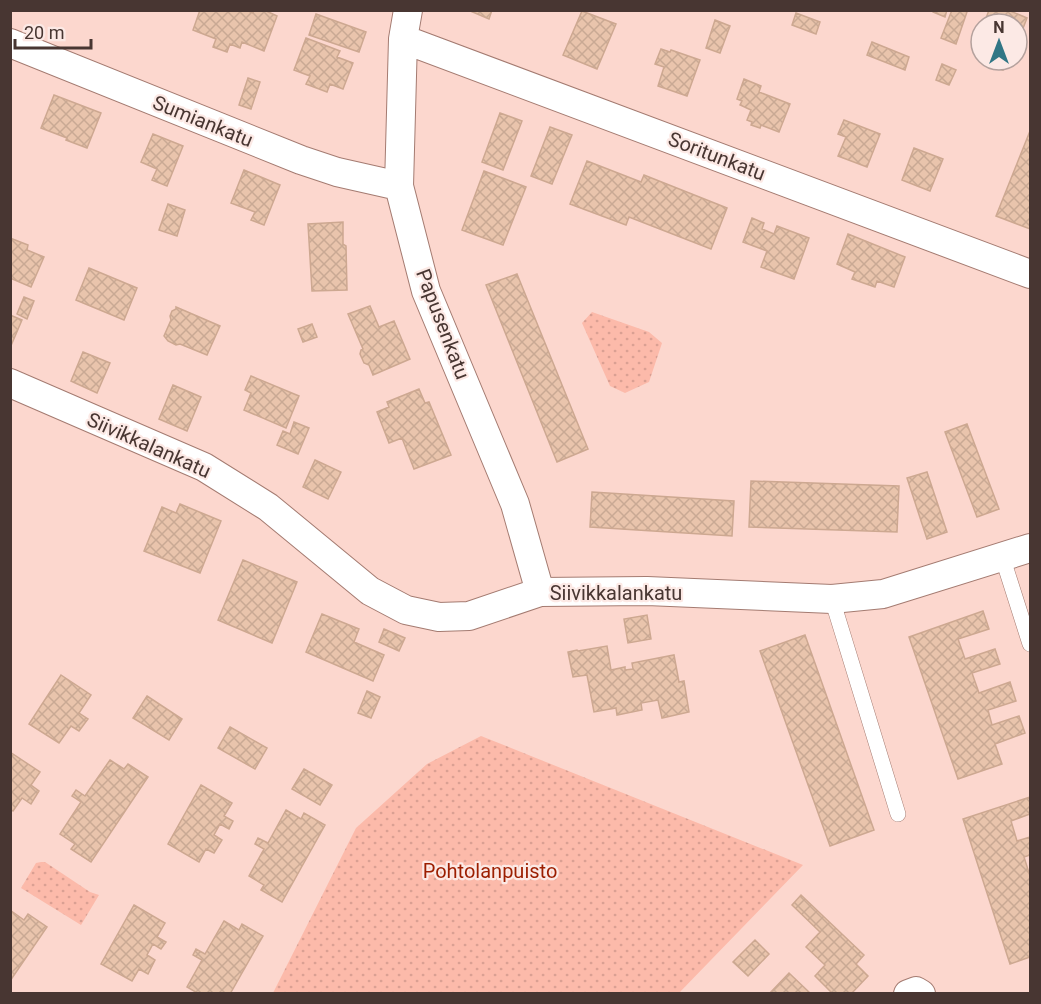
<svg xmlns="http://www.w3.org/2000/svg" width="1041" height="1004" font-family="Roboto,sans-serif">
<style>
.green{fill:url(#green-dots)}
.building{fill:url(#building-cross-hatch);stroke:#cda891;stroke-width:1.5}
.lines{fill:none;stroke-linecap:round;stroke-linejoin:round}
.service-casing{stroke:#a47b71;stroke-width:16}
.minor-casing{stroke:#a47b71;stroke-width:30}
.service{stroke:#fff;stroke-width:15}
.minor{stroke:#fff;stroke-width:28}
.labels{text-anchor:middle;stroke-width:4.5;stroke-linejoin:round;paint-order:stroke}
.street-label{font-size:20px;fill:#483632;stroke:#fce9e5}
.park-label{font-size:20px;fill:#9c1e00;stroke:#fce9e5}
</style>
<defs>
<pattern id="green-dots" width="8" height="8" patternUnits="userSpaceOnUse" patternTransform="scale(1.5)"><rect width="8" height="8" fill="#fcbaaa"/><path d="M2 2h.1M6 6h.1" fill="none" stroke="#daa093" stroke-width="1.8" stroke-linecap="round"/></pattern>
<pattern id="building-cross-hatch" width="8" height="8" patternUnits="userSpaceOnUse" patternTransform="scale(1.5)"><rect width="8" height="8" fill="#e9c4ac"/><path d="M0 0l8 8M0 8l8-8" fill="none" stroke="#c9a994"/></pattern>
</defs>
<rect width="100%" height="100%" fill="#fcd7ce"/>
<path class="green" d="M592 312 649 332 662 343 649 382 625 393 610 386 582 323Z
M481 736 803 865 679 993H273L356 828 427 764Z
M41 862H45L90 892 99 895 81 925 21 888 36 863Z"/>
<path class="building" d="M200 10H246L253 13 254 10H264L277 16 264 51 242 42 240 48 230 44 227 52 213 47 216 39 193 30Z
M468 10H492L489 19Z
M933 10H947L945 17 933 12Z
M952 10H963L967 12 956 44 941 38Z
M989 10H1008L1027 18 1017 44V24H992L985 21Z
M582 11 616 24 597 69 563 55Z
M796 13 820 22 816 34 792 25Z
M316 14 366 32 359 52 309 35Z
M715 20 730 26 720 53 706 48Z
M306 38 340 51 337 57 353 63 343 89 330 84 327 92 306 84 310 76 294 70Z
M872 42 909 57 905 70 867 55Z
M661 49 670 52 671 50 700 60 687 96 658 86 664 67 655 64Z
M986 60H1001L1005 61 1003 70 985 65Z
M942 64 956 70 949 85 936 80Z
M248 78 260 82 251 109 239 105Z
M744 79 761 86 759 92 790 104 779 132 761 125 760 128 751 125 752 122 747 120 751 110 740 105 742 101 737 99Z
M54 95 101 113 87 148 66 140 67 138 41 128Z
M500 113 522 121 503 170 482 162Z
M844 120 880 134 867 167 838 156 846 137 838 134Z
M550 127 572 135 552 184 531 176Z
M1030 131V229L996 216Z
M153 134 183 146 167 186 152 180 157 169 141 162Z
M914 148 943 159 930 191 902 180Z
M587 161 641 182 644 175 727 208 711 249 629 217 626 225 570 204Z
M244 170 280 185 264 225 251 220 255 212 231 203Z
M484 171 526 187 503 245 462 230Z
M168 204 185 210 177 236 159 230Z
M752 218 764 223 762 229 774 234 777 226 809 238 794 279 761 267 767 251 743 242Z
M343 222V244L346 246 347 290 312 291 308 224Z
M848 234 905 257 894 287 877 281 875 287 852 279 855 272 837 264Z
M10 238 28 245 27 250 44 257 31 287 10 278Z
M89 268 137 288 124 320 76 300Z
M517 274 588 449 557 462 486 285Z
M24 297 34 301 27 319 17 314Z
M370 306 379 327 394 321 410 359 373 375 369 365 364 363 360 354 361 350 363 349 348 314Z
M176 307 220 326 207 355 180 344 176 345 168 341 164 336 171 320 170 316 172 311 176 309Z
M10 315 22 320 10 348Z
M312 324 317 337 303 342 298 329Z
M83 352 110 363 97 393 71 381Z
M251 376 299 396 286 428 244 410 251 393 245 390Z
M173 385 201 397 187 431 159 419Z
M419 389 425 403 429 402 451 455 414 469 402 438 389 443 377 412 389 407 387 402Z
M294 422 309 428 298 454 277 445 283 431 290 434Z
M967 424 999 509 977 517 945 432Z
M315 460 341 472 328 499 303 487Z
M927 472 947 532 927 539 907 478Z
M751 481 899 486 897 532 749 527Z
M592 492 734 501 732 536 590 527Z
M180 504 221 521 200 573 144 551 162 507 176 513Z
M243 560 297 582 272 643 218 620Z
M983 611 989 629 958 639 965 659 995 649 1000 664 972 673 979 693 1010 682 1016 701 988 710 992 725 1019 716 1025 733 995 744 1002 764 958 779 909 637Z
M322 614 359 629 354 642 384 655 373 681 306 652Z
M647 615 651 639 628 643 624 619Z
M384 629 405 638 399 651 379 642Z
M805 635 874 830 830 846 760 651Z
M607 646 611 670 625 667V670L633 669 632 663 674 655 679 682 684 681 689 712 662 718 658 700 641 703 642 710 617 715 616 708 594 712 587 675 573 677 568 652 577 650 578 651Z
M61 675 91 695 79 713 88 719 79 731 71 726 59 743 29 724Z
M367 691 380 697 371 718 358 713Z
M147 696 182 719 169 740 133 718Z
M230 727 267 748 255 769 218 748Z
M10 752 40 772 31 785 39 791 31 804 22 798 13 811 10 809Z
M110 760 124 769 128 764 148 777 91 862 71 849 75 844 60 834 81 802 72 796 76 790 85 796Z
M304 769 332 785 320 805 292 789Z
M201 785 232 803 224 816 233 821 229 829 220 824 214 835 222 840 214 853 206 849 199 862 168 844Z
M1030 797V814L1011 821 1017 841 1030 837V855L1024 857 1030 876V957L1010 964 963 819Z
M286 810 301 819 304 813 325 825 282 902 261 890 264 885 249 876 264 849 255 844 258 838 268 843Z
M801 895 864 955 856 964 868 976 851 994H833L815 976 825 965 806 947 820 932 792 905Z
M134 905 165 923 157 937 166 942 161 949 153 944 147 955 155 960 148 974 139 969 132 981 101 964Z
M10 910 24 920 28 914 47 927 10 981Z
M224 921 239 930 242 924 263 936 230 994H199L187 987 202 960 193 955 196 949 205 954Z
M755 940 769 954 748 976 733 962Z
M789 973 811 994H769Z"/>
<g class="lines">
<g class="service-casing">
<path id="service" d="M1002 556 1030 644
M832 599 898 814"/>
</g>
<g class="minor-casing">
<path id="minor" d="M408 10 403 39 399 186 426 291 515 504 540 592
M403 39 1030 274
M10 43 301 160 337 172 399 186
M10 383 204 467 268 507 370 591 406 610 439 617 469 616 540 592 647 591 832 599 883 594 1030 548
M908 994 916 991 921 994"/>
</g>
<use href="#service" class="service"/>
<use href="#minor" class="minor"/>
</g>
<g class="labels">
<g class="street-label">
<text transform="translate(203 121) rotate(22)" y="7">Sumiankatu</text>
<text transform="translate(717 156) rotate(21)" y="7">Soritunkatu</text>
<text transform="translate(443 324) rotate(69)" y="7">Papusenkatu</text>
<text transform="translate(149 445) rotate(24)" y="7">Siivikkalankatu</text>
<text x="616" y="600">Siivikkalankatu</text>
</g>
<g class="park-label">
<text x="490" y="878">Pohtolanpuisto</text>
</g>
</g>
<rect width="1041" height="1004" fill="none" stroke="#483632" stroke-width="24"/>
<g transform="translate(999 42)"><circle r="28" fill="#fce9e5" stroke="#b4a19d" stroke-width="1.5"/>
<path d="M0-4.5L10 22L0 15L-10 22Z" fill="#317685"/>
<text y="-9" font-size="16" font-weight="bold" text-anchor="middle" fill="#483632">N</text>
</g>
<path d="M15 39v9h76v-9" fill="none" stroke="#483632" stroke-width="3"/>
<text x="24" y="39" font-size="18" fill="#483632" stroke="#fce9e5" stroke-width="4.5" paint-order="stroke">20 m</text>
</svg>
